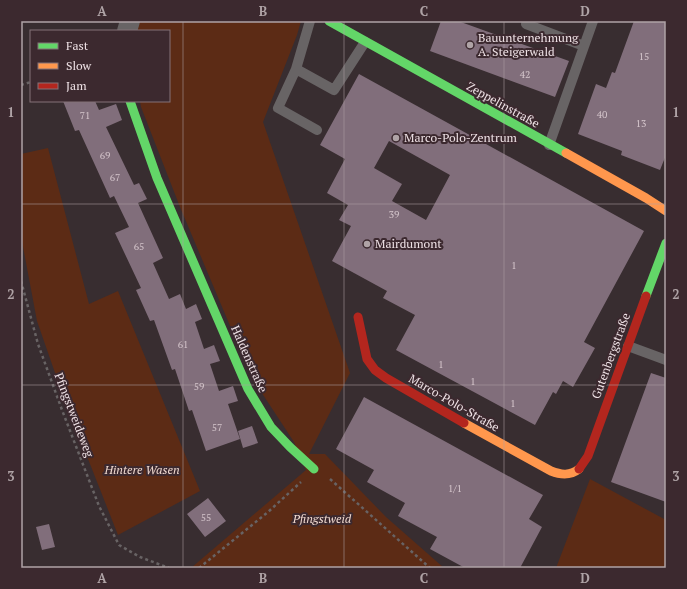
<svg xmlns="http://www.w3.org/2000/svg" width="687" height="589" font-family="'PT Serif',serif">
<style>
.green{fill:#5c2b15}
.building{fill:#816e7b;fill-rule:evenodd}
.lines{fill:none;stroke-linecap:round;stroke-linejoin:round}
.path{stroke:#686364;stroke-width:2.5;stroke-dasharray:3 3;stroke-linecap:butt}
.lane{stroke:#686465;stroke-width:10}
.street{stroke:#686465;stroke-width:20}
.fast{stroke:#63d668;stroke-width:9}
.slow{stroke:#ff974d;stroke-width:9}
.jam{stroke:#b3261e;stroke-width:9}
.grid{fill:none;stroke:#afa3a6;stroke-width:1;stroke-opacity:0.55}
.poi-dot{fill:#afa3a6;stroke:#3c292f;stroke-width:1.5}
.labels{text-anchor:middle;stroke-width:4;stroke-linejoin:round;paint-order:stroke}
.number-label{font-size:10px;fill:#d4c5cb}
.poi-label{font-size:12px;fill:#efe2e6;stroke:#3c292f;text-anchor:start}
.street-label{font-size:12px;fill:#efe2e6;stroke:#3c292f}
.park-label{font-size:12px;font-style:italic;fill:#f0d9cf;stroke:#3c292f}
.neatline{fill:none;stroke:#afa3a6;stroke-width:1.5}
.grid-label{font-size:13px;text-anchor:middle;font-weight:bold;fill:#afa3a6}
</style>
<rect width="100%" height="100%" fill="#382d30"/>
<path class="green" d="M139 21H301L297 35 263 122 350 373 309 454H325L386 517 444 568H191L306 470 294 442 252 378 180 207 141 107 140 101H169V31H137Z
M48 148 89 304 118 291 200 491 118 535 62 393 37 321 21 236V154Z
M590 479 666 520V568H556Z"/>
<path class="building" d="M441 21H458L569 61 555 97 430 51Z
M634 21H666V155L660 170 621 155 622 151 578 134 596 84 606 88 612 72 615 73Z
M359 74 644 231 584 342 595 348 573 387 563 381 556 394 553 392 535 425 396 350 415 315 383 298 387 291 332 261 351 226 339 220 348 205 327 193 345 159 320 145ZM389 141 450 175 426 220 392 201 402 184 374 168Z
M63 101H95L99 110 116 104 122 120 106 127 134 185 139 183 147 199 138 203 163 258 153 263 169 299 180 294 186 309 196 304 202 319 195 322 204 349 214 345 220 361 210 364 219 391 233 386 238 401 228 404 240 439 206 451 192 410 189 411 175 369 172 370 154 320 150 321 136 290 141 288 115 233 129 227 114 196 110 198 79 130 75 131Z
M651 373 666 378V502L611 482Z
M364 397 543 495 529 519 542 527 520 568H465L430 549 437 537 398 516 405 503 367 482 374 470 336 449Z
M252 426 258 443 243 448 238 431Z
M208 498 226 521 205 537 187 514Z
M49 524 55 547 42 550 36 527Z"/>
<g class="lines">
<path class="path" d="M21 85 31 82
M21 281 38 344 62 410 99 506 119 545 140 557 169 568
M330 479 430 568
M199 568 268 512 301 482"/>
<path class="lane" d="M310 21 296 69 334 90 365 42
M526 24 584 46
M296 69 278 108 317 130
M549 145 593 21
M628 346 666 360"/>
<path class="street" d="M127 31 130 21"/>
<path class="fast" d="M329 21 566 153
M130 101 157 178 248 389 271 427 290 447 314 469
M646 296 666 243"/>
<path class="slow" d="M566 153 646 198 666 211
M464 423 551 471C561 475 570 476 579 469"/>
<path class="jam" d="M358 317 367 359 375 370 386 378 464 423
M579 469 588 456 646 296"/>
</g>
<path class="grid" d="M183 21V568M344 21V568M504 21V568M21 204H666M21 385H666"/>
<g class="poi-dot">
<circle cx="470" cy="45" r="4"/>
<circle cx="396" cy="138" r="4"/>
<circle cx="367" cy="244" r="4"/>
</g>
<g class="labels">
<g class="number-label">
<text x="644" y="60">15</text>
<text x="525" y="78">42</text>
<text x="602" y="118">40</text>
<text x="85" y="119">71</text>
<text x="641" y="127">13</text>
<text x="105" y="159">69</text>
<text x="115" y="181">67</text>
<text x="394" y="218">39</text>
<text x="139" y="250">65</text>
<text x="514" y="269">1</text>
<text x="183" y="348">61</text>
<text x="441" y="368">1</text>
<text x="473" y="385">1</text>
<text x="199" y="390">59</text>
<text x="513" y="407">1</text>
<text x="217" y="431">57</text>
<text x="455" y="492">1/1</text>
<text x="206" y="521">55</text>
</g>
<g class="poi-label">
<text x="478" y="42">Bauunternehmung<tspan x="478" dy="14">A. Steigerwald</tspan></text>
<text x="404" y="142">Marco-Polo-Zentrum</text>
<text x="375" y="248">Mairdumont</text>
</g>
<g class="street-label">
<text transform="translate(503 105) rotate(29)" y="4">Zeppelinstraße</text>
<text transform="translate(611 356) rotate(-70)" y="4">Gutenbergstraße</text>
<text transform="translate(249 359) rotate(66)" y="4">Haldenstraße</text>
<text transform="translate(454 403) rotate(30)" y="4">Marco-Polo-Straße</text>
<text transform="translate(74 415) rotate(69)" y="4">Pfingstweideweg</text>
</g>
<g class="park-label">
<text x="142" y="474">Hintere Wasen</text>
<text x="322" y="523">Pfingstweid</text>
</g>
</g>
<rect width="687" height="589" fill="none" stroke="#3c292f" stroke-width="44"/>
<rect x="30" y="30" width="140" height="72" fill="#3c292f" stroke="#847378"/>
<rect x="38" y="43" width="20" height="6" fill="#63d668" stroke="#847378"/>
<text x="66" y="50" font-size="12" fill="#efe2e6">Fast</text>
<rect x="38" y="63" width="20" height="6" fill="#ff974d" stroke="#847378"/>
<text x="66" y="70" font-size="12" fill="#efe2e6">Slow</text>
<rect x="38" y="83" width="20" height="6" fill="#b3261e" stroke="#847378"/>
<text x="66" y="90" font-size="12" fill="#efe2e6">Jam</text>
<rect x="22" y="22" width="643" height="545" class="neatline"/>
<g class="grid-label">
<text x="102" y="16">A</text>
<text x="263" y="16">B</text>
<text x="424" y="16">C</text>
<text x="585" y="16">D</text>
<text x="11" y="117">1</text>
<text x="676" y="117">1</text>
<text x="11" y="299">2</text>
<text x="676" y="299">2</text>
<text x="11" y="481">3</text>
<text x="676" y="481">3</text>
<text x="102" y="583">A</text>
<text x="263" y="583">B</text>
<text x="424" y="583">C</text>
<text x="585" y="583">D</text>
</g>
</svg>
